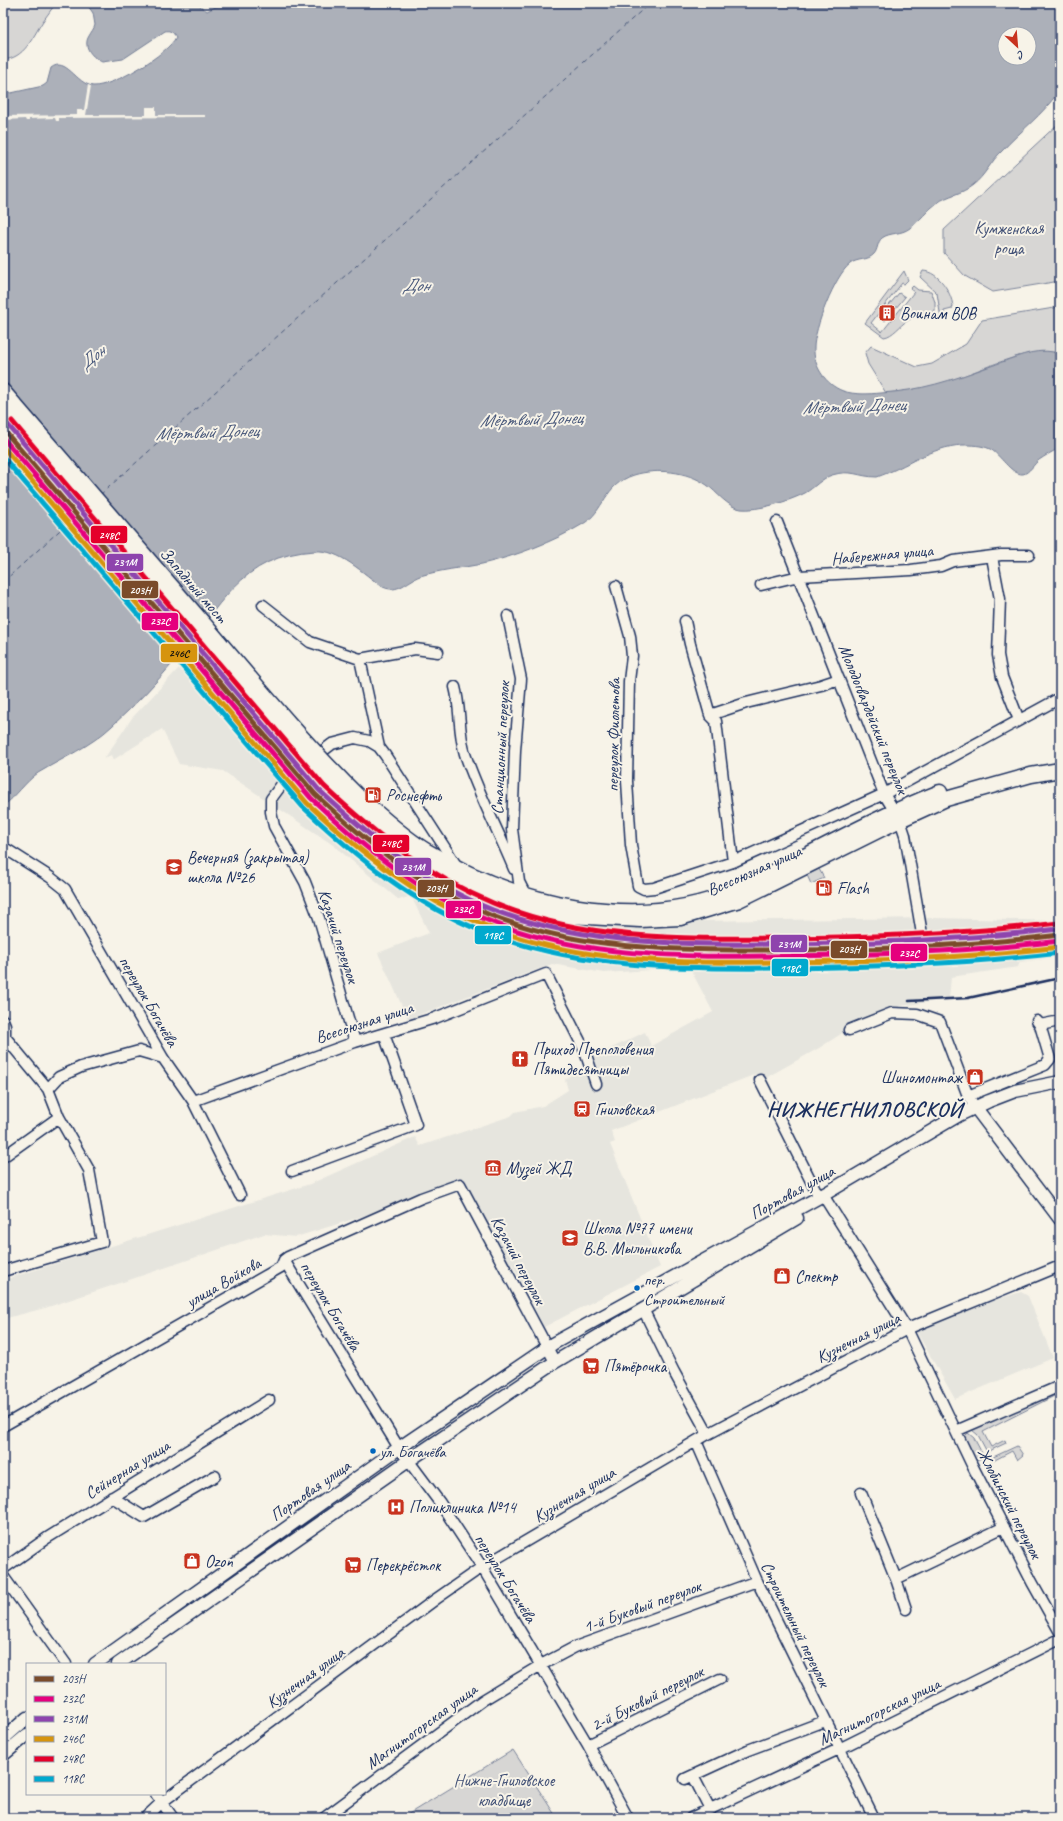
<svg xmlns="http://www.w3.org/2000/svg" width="1063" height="1821" font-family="Caveat,sans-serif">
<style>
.built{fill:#e6e5de}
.green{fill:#d7d6d4;stroke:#798299}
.water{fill:#acb0b9;stroke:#727c95;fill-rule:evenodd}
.pier{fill:#f7f3e8}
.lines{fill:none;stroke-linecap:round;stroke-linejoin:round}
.ferry{stroke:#465679;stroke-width:1;stroke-dasharray:5 4;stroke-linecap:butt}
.minor-casing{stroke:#1b2f5e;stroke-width:13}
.major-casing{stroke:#1b2f5e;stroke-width:15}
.highway-casing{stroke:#1b2f5e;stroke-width:17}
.minor{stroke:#f7f3e8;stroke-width:10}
.major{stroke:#f7f3e8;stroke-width:12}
.highway{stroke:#f7f3e8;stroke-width:14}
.rail{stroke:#1b2f5e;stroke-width:2.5}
.highway-bridge-casing{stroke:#1b2f5e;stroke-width:17;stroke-linecap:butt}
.highway-bridge{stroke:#f7f3e8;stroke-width:14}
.rail-1-casing{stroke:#f7f3e8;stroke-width:8}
.rail-2-casing{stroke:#f7f3e8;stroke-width:8}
.rail-3-casing{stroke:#f7f3e8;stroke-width:8}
.rail-4-casing{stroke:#f7f3e8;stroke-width:8}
.rail-5-casing{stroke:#f7f3e8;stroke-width:8}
.rail-6-casing{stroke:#f7f3e8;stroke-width:8}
.rail-1{stroke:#7a4b2a;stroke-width:5}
.rail-2{stroke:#e5007d;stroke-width:5}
.rail-3{stroke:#8e44ad;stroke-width:5}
.rail-4{stroke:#d6940e;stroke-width:5}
.rail-5{stroke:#e4002b;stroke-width:5}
.rail-6{stroke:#00a9ce;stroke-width:5}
.bus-dot{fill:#0065bd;stroke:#f7f3e8;stroke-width:1.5}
.labels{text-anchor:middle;stroke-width:4;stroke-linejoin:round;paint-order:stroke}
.bus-label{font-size:16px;fill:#1b2f5e;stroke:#f7f3e8;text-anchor:start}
.park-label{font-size:17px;fill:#415076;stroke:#f7f3e8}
.poi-label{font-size:17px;fill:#1b2f5e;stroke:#f7f3e8;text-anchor:start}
.street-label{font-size:17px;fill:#1b2f5e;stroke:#f7f3e8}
.water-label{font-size:18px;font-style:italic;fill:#465679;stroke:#f7f3e8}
.district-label{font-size:21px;font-weight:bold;letter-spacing:1px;fill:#1b2f5e;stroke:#f7f3e8}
.line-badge{stroke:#f7f3e8;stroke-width:1.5}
.badge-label{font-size:11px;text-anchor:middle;font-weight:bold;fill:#fff}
.pale-badge-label{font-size:11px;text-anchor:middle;font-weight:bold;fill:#111}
</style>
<rect width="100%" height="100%" fill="#f7f3e8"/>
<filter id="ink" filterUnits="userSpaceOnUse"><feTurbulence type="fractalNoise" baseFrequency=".025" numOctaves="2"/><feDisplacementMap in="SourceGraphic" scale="8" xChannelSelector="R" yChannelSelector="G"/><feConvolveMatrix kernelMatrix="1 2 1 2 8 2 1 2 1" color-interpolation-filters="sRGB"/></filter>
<g filter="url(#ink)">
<path class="built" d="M196 650 303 771 350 814 448 880 694 921 933 918 1060 921V957L1020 962 1018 967 951 977 949 999 901 1006 855 1025 819 1048 769 1076 761 1084 756 1074 611 1131 615 1142 610 1144 660 1267 544 1327 512 1264 508 1265 470 1197 466 1184 296 1237 264 1234 129 1280 45 1308 3 1319V1280L310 1184 415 1137 420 1146 511 1116 515 1112 543 1106 568 1090 565 1079 583 1067 587 1060 645 1032 651 1046 713 1012 685 959 670 961 651 970 604 973 552 964 408 1019 378 953 429 933 411 896 399 900 333 845 223 771 179 764 162 729 113 760 111 755 104 759 132 718Z
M1021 1292 1028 1296 1053 1358 955 1399 916 1331 985 1303Z"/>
<path class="green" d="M3 3H56C52 9 47 15 43 21 32 38 25 58 3 60Z
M1060 122V281L993 292 965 276 944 253V230Z
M904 271 908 280 904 284 902 283 871 323 882 332 914 292 910 289 913 286 918 290 931 291 935 302V312C926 313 916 315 907 321 900 325 893 336 884 337L865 323Z
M923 271C939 272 951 292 953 306L952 309 944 311 945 318 941 319 937 293 920 277Z
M899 293 905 297 885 321 880 316Z
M1060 307V354C1031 343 970 376 940 384 923 390 905 391 886 393L868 364 865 353 871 346 917 367 932 364 966 344 982 320Z
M819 869 824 878 811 884 807 875Z
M1058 1389 1060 1393 983 1432 991 1447 1005 1440 1006 1443 987 1452 978 1435 972 1430Z
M968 1433 974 1438 984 1457 975 1461 963 1438Z
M1017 1446 1023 1455 1017 1460 1012 1451 993 1461 991 1458Z
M513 1750 557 1818H402Z"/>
<path class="water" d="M86 3H199L201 7 207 11 224 3H1060C1060 16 1062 86 1058 92 1043 115 1020 131 1002 151 991 161 985 176 973 185 962 194 948 195 937 203 927 210 920 221 910 228 901 235 890 232 882 238 877 242 878 250 874 254 868 261 857 258 850 264 835 275 814 329 814 348 813 366 826 385 843 391 855 395 869 394 881 393 920 391 952 380 988 367 1010 360 1037 345 1060 354V448C1053 451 1045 456 1039 460 1034 464 1029 473 1023 474 1011 475 1000 454 990 449 982 445 971 445 962 445 931 447 906 467 877 477 858 477 852 469 832 475 822 478 814 488 805 493 790 501 757 511 741 509 727 507 717 492 707 485 687 471 657 468 634 475 603 485 605 511 583 524 553 542 516 556 482 564 461 568 440 570 420 576 407 581 398 594 383 587 363 574 340 549 315 551 240 555 220 608 177 658 157 682 135 705 112 726 91 746 63 758 38 773 25 782 16 797 3 806V89L11 93 43 86 47 83 51 68C66 56 76 84 93 86 113 87 168 54 176 37 173 32 170 30 165 31L123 59 102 62C93 58 82 47 89 36 91 32 94 29 95 25L93 13ZM1005 34H1029V58H1005Z"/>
<path class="pier" d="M88 85 91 86 86 115H146V107H156V115H205V117L59 118V121H56L55 118 29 119V121H26L25 119 3 120V116L77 115V110H84Z
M3 382 209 620 181 657 3 449Z"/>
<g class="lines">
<path class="ferry" d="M100 495 650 3
M3 582 81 511"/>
<g class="minor-casing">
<path id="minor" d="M777 522 884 794 900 820 905 835 922 934
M992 557 1000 599 998 655 1002 677 1019 720
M761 585 799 576 911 570 941 566 953 561 1001 555H1029
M616 586 630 636 632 656 629 681 627 781 631 845 638 886 644 889 654 888 733 862 884 794 1060 698
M263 605 310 642 360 659 415 649 438 652
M508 616 521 679 515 750 512 829 519 882 526 896
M685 621 690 644 710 715 716 721 733 862
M360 659 379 747
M455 687C461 709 458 732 465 754 478 793 498 830 514 869
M710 715 746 703 821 685 839 679
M3 847 50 877 65 889 163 1058 193 1101 240 1195
M3 1020 5 1025V1037L48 1089 59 1117 89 1170 102 1242 3 1271
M1040 1025 1060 1021
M849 1030 892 1013 917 1014 940 1022 968 1096 975 1107
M355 1042 319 918 305 882 274 826 271 812V799L285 780 332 744 355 738 369 741 379 747 385 755 456 865
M760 1080 819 1197
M48 1089 59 1077 81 1067 139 1051 163 1058
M968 1096 1045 1065 1050 1059 1040 1025 1037 1021
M193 1101 355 1042 435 1018 546 974 584 1049 596 1084
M3 1157 59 1117
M292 1171 416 1125 384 1034
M823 1195 907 1329 972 1465 1032 1582 1060 1632
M284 1260 399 1448 440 1503 482 1567 588 1745 628 1818
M643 1309 674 1372 708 1434
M3 1426 281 1267 284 1260 288 1257 421 1198 460 1184 555 1362
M956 1431 1060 1386
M696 1441 757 1581 874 1818
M861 1493 896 1579 906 1609
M112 1497 144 1517 215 1476
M3 1569 47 1538 269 1400
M3 1576 66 1664
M896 1579 1004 1527
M588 1745 720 1679
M693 1776 710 1809
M685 1779 748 1750 825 1721
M156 1794 173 1818
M145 1818 162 1802 436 1599 482 1567 708 1434 907 1329 1060 1266
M324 1818 483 1700 541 1665 575 1647 757 1581
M691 1818 839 1749 1060 1639"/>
</g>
<g class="major-casing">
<path id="major" d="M975 1107 1060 1219
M95 1664 399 1448 554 1343 823 1195 959 1115 989 1101 1015 1091 1060 1082
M118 1664 408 1461 555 1362 797 1218
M3 1739 27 1718
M3 1755 27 1735"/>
</g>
<g class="highway-casing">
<path id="highway" d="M3 391 206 626
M3 411 197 636
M362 800C383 817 403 837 427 851 515 904 636 933 734 891 751 884 768 874 785 866 836 840 886 813 940 792
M354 809 385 837 420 861 457 881 522 906 570 916 640 920 680 918 739 900 900 820 946 799 1031 775 1060 770"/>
</g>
<use href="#minor" class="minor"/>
<use href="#major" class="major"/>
<use href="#highway" class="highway"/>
<path class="rail" d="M909 1001 968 998 1060 978"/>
<g class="highway-bridge-casing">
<path id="highway-bridge" d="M206 626C257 686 306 745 362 800
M197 636C247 696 297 755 354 809"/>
</g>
<use href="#highway-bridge" class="highway-bridge"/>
<g class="rail-1-casing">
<path id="rail-1" d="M3 429 315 794C367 843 423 888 490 915 584 952 684 950 783 950 876 950 968 946 1060 935"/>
</g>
<g class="rail-2-casing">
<path id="rail-2" d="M3 438 311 798C363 848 420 893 487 920 580 958 682 957 782 956 876 955 967 952 1060 941"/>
</g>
<g class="rail-3-casing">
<path id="rail-3" d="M8 425 319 790C371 838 427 884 493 910 585 945 683 945 780 944 876 943 965 940 1059 929"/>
</g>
<g class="rail-4-casing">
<path id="rail-4" d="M3 447 307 803C360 852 416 897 484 925 577 964 681 963 780 962 876 961 965 958 1060 947"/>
</g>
<g class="rail-5-casing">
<path id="rail-5" d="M12 421 324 786C374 833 428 876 493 903 584 941 685 939 782 938 875 937 966 934 1059 923"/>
</g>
<g class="rail-6-casing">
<path id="rail-6" d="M3 457 303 807C356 857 415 905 484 932 580 969 681 969 782 968 876 967 967 964 1060 953"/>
</g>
<use href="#rail-1" class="rail-1"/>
<use href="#rail-2" class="rail-2"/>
<use href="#rail-3" class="rail-3"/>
<use href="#rail-4" class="rail-4"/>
<use href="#rail-5" class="rail-5"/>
<use href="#rail-6" class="rail-6"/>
</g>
</g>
<defs>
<g id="building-square" transform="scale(0.9)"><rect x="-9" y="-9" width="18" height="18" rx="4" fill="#c8321e" stroke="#f7f3e8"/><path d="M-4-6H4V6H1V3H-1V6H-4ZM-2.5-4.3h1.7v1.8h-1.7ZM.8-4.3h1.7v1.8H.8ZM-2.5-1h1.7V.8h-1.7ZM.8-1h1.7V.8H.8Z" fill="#fff"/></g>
<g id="fuel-square" transform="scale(0.9)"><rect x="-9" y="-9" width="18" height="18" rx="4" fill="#c8321e" stroke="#f7f3e8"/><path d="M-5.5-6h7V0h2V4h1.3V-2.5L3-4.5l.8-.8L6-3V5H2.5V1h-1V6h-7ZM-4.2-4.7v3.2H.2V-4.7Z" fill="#fff"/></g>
<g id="school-square" transform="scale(0.9)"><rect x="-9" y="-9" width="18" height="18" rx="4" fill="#c8321e" stroke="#f7f3e8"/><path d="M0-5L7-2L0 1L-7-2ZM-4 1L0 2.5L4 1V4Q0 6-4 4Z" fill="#fff"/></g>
<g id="church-square" transform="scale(0.9)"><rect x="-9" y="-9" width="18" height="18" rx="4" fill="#c8321e" stroke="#f7f3e8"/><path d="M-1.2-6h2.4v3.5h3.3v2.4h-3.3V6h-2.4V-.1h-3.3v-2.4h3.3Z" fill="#fff"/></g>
<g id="shop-square" transform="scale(0.9)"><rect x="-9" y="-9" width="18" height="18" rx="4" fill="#c8321e" stroke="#f7f3e8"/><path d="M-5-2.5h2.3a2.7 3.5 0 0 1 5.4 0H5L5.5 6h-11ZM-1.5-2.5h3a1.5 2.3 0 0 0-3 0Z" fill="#fff"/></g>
<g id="station-square" transform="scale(0.9)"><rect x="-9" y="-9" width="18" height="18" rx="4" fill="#c8321e" stroke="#f7f3e8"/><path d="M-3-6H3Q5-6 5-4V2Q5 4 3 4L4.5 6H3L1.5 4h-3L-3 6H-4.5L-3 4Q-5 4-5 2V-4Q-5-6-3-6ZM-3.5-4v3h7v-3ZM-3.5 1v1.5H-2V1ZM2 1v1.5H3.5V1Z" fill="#fff"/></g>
<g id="museum-square" transform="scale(0.9)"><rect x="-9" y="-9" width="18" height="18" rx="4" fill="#c8321e" stroke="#f7f3e8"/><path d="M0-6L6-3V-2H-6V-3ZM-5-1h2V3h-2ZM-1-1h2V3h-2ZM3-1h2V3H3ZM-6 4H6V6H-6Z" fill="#fff"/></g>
<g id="supermarket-square" transform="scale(0.9)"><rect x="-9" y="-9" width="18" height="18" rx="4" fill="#c8321e" stroke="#f7f3e8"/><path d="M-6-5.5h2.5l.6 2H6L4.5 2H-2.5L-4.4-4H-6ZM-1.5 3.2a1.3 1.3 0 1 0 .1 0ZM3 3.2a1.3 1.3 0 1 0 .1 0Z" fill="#fff"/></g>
<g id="hospital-square" transform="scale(0.9)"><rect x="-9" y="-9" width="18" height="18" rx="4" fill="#c8321e" stroke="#f7f3e8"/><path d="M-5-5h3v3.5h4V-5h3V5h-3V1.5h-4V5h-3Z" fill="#fff"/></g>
</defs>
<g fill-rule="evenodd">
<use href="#building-square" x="887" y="313"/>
<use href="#fuel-square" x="373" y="795"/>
<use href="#school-square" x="174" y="867"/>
<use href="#fuel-square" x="824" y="888"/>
<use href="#church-square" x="520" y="1059"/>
<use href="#shop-square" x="975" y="1077"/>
<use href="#station-square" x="582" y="1109"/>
<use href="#museum-square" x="493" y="1168"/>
<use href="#school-square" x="570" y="1238"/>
<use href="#shop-square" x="782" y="1276"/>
<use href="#supermarket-square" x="591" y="1366"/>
<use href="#hospital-square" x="396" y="1507"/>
<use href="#shop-square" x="192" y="1561"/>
<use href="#supermarket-square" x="353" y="1565"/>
</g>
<g class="bus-dot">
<circle cx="637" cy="1288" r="3.5"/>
<circle cx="373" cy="1451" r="3.5"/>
</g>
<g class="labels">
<g class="bus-label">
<text x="644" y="1285">пер.<tspan x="644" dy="20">Строительный</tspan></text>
<text x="380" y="1457">ул. Богачёва</text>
</g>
<g class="park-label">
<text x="1009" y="234">Кумженская<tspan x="1009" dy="20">роща</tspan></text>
<text x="504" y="1786">Нижне-Гниловское<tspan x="504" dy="20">кладбище</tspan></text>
</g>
<g class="poi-label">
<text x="900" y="319">Воинам ВОВ</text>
<text x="386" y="801">Роснефть</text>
<text x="187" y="863">Вечерняя (закрытая)<tspan x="187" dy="20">школа №26</tspan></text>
<text x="837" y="894">Flash</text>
<text x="533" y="1055">Приход Преполовения<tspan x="533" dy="20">Пятидесятницы</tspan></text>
<text x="962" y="1083" text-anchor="end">Шиномонтаж</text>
<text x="595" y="1115">Гниловская</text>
<text x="506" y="1174">Музей ЖД</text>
<text x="583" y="1234">Школа №77 имени<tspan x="583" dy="20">В.В. Мыльникова</tspan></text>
<text x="795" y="1282">Спектр</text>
<text x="604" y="1372">Пятёрочка</text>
<text x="409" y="1513">Поликлиника №14</text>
<text x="205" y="1567">Ozon</text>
<text x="366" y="1571">Перекрёсток</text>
</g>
<g class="street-label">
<text transform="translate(882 554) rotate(-5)" y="6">Набережная улица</text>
<text transform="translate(194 585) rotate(49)" y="6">Западный мост</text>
<text transform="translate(874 719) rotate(68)" y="6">Молодогвардейский переулок</text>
<text transform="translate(613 735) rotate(-89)" y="6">переулок Фиолетова</text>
<text transform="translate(500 748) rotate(-87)" y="6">Станционный переулок</text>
<text transform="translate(754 870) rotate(-24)" y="6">Всесоюзная улица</text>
<text transform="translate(339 936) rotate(72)" y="6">Казачий переулок</text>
<text transform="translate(149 1001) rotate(60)" y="6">переулок Богачёва</text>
<text transform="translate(364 1022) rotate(-18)" y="6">Всесоюзная улица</text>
<text transform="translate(792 1192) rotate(-29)" y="6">Портовая улица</text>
<text transform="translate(519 1260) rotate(62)" y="6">Казачий переулок</text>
<text transform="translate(223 1282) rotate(-30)" y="6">улица Войкова</text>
<text transform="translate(331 1306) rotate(59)" y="6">переулок Богачёва</text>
<text transform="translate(858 1337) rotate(-27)" y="6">Кузнечная улица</text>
<text transform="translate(127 1469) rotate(-32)" y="6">Сейнерная улица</text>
<text transform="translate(310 1490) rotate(-35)" y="6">Портовая улица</text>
<text transform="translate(574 1494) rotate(-31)" y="6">Кузнечная улица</text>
<text transform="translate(1010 1503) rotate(63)" y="6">Жлобинский переулок</text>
<text transform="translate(506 1578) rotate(58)" y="6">переулок Богачёва</text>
<text transform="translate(642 1606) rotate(-20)" y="6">1-й Буковый переулок</text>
<text transform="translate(796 1624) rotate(64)" y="6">Строительный переулок</text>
<text transform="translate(305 1677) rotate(-36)" y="6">Кузнечная улица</text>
<text transform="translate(647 1698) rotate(-27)" y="6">2-й Буковый переулок</text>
<text transform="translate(879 1711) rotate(-26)" y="6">Магнитогорская улица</text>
<text transform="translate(421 1726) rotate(-36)" y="6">Магнитогорская улица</text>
</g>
<g class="water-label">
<text x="416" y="291">Дон</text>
<text transform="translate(92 357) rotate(-39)" y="6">Дон</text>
<text transform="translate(854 406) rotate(-2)" y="6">Мёртвый Донец</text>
<text transform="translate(531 419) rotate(-2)" y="6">Мёртвый Донец</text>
<text transform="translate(207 432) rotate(-2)" y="6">Мёртвый Донец</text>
</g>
<g class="district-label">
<text x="865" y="1116">НИЖНЕГНИЛОВСКОЙ</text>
</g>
</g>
<g class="line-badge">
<rect x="90" y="525" width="38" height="19" rx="4" fill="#e4002b"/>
<rect x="106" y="553" width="38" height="19" rx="4" fill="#8e44ad"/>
<rect x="121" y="580" width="38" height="19" rx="4" fill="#7a4b2a"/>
<rect x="141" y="612" width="38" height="19" rx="4" fill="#e5007d"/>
<rect x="160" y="643" width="38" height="20" rx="4" fill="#d6940e"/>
<rect x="372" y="834" width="38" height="19" rx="4" fill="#e4002b"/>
<rect x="394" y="857" width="38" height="19" rx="4" fill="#8e44ad"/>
<rect x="417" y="879" width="38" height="19" rx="4" fill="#7a4b2a"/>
<rect x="445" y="900" width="37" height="19" rx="4" fill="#e5007d"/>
<rect x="474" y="925" width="38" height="20" rx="4" fill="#00a9ce"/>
<rect x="770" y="934" width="38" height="19" rx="4" fill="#8e44ad"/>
<rect x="830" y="940" width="38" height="19" rx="4" fill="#7a4b2a"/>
<rect x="890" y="943" width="38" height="19" rx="4" fill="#e5007d"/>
<rect x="771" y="958" width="38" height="19" rx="4" fill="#00a9ce"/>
</g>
<g class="badge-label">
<text x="109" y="539">248С</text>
<text x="125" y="566">231М</text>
<text x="140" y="594">203Н</text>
<text x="160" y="625">232C</text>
<text x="391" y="847">248С</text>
<text x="413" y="871">231М</text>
<text x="436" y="892">203Н</text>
<text x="463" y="913">232C</text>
<text x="493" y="939">118С</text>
<text x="789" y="948">231М</text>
<text x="849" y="953">203Н</text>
<text x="909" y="957">232C</text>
<text x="790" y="972">118С</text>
</g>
<g class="pale-badge-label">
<text x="179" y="657">246С</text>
</g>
<rect width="1063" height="1821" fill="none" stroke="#f7f3e8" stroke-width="16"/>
<rect x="8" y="8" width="1047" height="1805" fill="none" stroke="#1b2f5e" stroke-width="1.5" filter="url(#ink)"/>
<rect x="26" y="1663" width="140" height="132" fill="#f7f3e8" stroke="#9fa5b1"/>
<rect x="34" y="1676" width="20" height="6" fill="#7a4b2a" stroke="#9fa5b1"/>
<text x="62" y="1683" font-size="12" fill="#1b2f5e">203Н</text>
<rect x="34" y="1696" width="20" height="6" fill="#e5007d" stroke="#9fa5b1"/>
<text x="62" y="1703" font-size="12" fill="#1b2f5e">232C</text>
<rect x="34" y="1716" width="20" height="6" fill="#8e44ad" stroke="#9fa5b1"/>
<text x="62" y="1723" font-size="12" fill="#1b2f5e">231М</text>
<rect x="34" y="1736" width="20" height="6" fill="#d6940e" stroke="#9fa5b1"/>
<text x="62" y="1743" font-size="12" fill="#1b2f5e">246С</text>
<rect x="34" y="1756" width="20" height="6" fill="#e4002b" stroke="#9fa5b1"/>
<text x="62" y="1763" font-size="12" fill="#1b2f5e">248С</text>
<rect x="34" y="1776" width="20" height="6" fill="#00a9ce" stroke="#9fa5b1"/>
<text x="62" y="1783" font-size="12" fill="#1b2f5e">118С</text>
<g transform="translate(1017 46) rotate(154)"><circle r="19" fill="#f7f3e8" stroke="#9fa5b1"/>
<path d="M0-3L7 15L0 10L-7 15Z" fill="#c8321e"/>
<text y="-6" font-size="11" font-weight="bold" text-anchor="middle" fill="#1b2f5e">С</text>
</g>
</svg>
